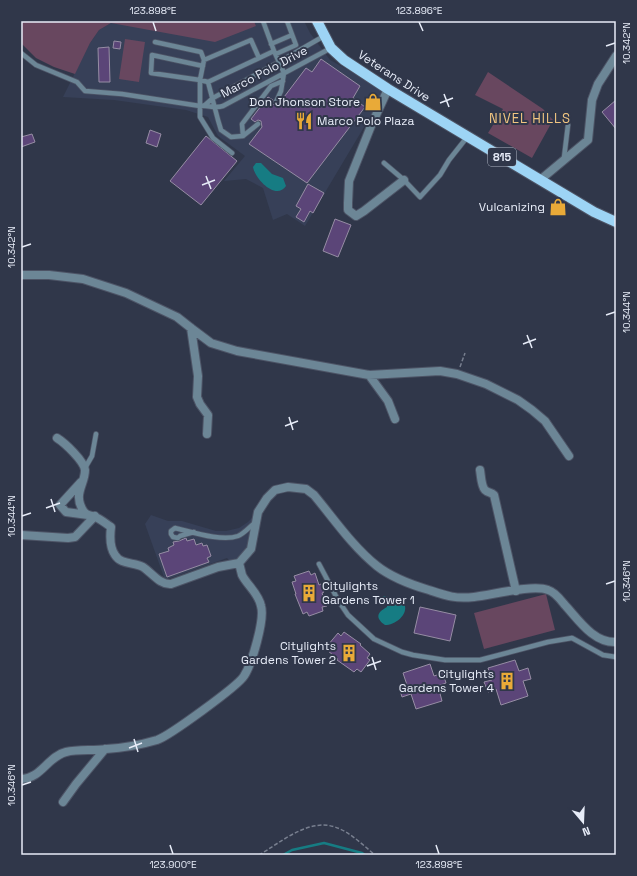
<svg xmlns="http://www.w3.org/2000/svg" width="637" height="876" font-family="'Space Grotesk',sans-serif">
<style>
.built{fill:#374058}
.green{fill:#68475f}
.water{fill:#167c83}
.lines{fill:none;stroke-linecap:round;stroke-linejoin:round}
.stream{stroke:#167c83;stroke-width:2.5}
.building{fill:#5b4578;stroke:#968da4}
.service-casing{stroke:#4d5466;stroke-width:6}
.minor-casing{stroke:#4d5466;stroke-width:10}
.primary-casing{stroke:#4d5466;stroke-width:12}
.path{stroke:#787f8f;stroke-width:1.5;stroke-dasharray:4 2;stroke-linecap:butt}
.service{stroke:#6c8696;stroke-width:4.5}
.minor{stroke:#6c8696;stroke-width:8}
.primary{stroke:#9dd4f5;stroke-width:10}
.ticks{fill:none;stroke:#e7ecf8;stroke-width:1.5}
.labels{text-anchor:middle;stroke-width:4;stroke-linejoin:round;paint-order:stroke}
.shield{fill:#30374a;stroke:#b0b6c4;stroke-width:1}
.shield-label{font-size:11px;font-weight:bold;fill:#e7ecf8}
.street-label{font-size:12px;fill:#e7ecf8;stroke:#30374a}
.poi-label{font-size:12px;fill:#e7ecf8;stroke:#30374a;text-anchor:end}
.neighbourhood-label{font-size:13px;letter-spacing:1px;fill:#f2c681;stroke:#30374a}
.neatline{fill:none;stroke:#e7ecf8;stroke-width:1.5}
.ticks-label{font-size:10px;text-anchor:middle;fill:#e7ecf8}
</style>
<rect width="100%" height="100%" fill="#30374a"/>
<path class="built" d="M254 21H304L310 33 330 60 384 90 373 112 305 226 287 214 273 220 263 188 246 179 224 181 245 156 218 136 208 117 186 110 114 100 63 97 90 43 99 30 111 23 256 26Z
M258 512 253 541 244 558 231 562 227 558 165 580 145 524 151 515 168 521H182L216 531H226L239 528 248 522Z"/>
<path class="green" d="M21 21H254L256 26 215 42 111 23 99 30 90 43 75 74 54 67 36 58 21 43Z
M125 39 145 42 139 82 119 79Z
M488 72 543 109 553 120 532 158 488 133 503 109 475 95Z
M546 594 555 630 484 649 474 613Z"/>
<path class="water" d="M256 163H261L272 174 283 178 286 186C276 201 255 179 253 167Z
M384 596H387L390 599 397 597C415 606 400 625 385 625 374 617 378 612 387 607V604L382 603V597Z"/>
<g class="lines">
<path class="stream" d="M283 855 292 850 324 843 362 853 365 855"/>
</g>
<path class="building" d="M114 41 121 42 120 49 113 48Z
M109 47 110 82H99L98 48Z
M321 59 360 86 353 98 365 107 307 183 249 144 262 127 261 121 258 120 255 122 251 119 268 97 273 100 272 103 274 105H278L306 68 312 72Z
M616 100V129L602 112Z
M150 130 161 134 157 147 146 143Z
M32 134 35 142 21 147V137Z
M206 136 237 161 201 205 170 181Z
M308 184 324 193 313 213 310 211 304 222 296 217 301 209 296 206Z
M335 219 351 225 338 257 323 251Z
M186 538 187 541 194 539 196 545 202 543 203 546 207 545 211 556 207 558 209 562 167 577 159 554 169 551 168 548 174 545 173 542 179 541Z
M309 571 311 575 315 573 319 585 321 584 324 592 322 593 327 606 322 607 323 611 309 616 307 612 303 614 295 594H296L292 582 296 581 294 576Z
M420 607 456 615 450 641 414 633Z
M344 632 361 644 360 645 370 654 367 658 370 660 361 672 357 669 354 672 337 660 338 659 328 651 331 648 328 645 338 633 341 636Z
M515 660 519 671 528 668 531 679 523 681 528 696 501 705 496 689 488 692 484 682 492 680 488 668Z
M430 664 434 676 443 673 446 683 438 686 442 701 416 709 411 694 402 697 399 687 407 685 403 673Z"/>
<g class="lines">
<g class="service-casing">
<path id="service" d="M263 21 274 51 284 73 281 91 276 102
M155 42 201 52 204 60 200 80V117L213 138 232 153
M271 44 292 35
M21 53 36 65 77 82 85 91 122 94 200 106C209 105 214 109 223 106L331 48
M276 54 296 45 287 21
M204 60 251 40 259 58
M203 66 152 55 151 73 200 80 208 82 274 51
M208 82 218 120 221 130 231 137 243 136 258 124
M205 105 213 98 279 62 324 36
M243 136 242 124 271 86 283 81
M564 158 568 125
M384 163 404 180 420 197 440 175 449 160 468 136
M85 468 92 456 96 434
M194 532 180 536 178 538 173 537 171 534V531L175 528C192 532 222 542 238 536 245 533 250 526 256 522
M319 564 338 600 348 615 374 639 402 652 413 655 445 660H480L548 642 572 638 603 655 616 657"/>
</g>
<g class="minor-casing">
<path id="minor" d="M388 89 371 126 349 181 348 203V210L356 216 364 211 404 180
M540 180 588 140 592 100 598 84 616 56
M21 275H49L83 279 126 293 177 317 191 328 211 343 237 351 369 375 440 371 457 374 486 384 518 400 532 410 545 421 569 456
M191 328 198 376 197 397 200 404 208 415 207 434
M369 375 388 401 395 419
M57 438C65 443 84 461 85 470 85 485 72 494 84 512 87 516 91 515 95 517 101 519 106 524 111 527 110 535 110 548 115 555 121 565 134 562 143 567 152 573 160 585 171 584L218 567 239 563 251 549 258 512 267 498 275 490 288 487 306 489 314 495C334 519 353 547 377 566 391 577 412 585 429 590 447 596 455 599 474 597 492 595 533 584 548 590 555 592 560 599 564 604 578 619 593 643 616 642
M480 470C481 475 481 486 485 490 488 493 491 492 494 495L516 591
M81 482 60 505 66 512 88 515
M21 535 68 538 75 537 95 516
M21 779C41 779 48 756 66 752 79 749 93 751 106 749 123 748 140 745 157 740 169 736 238 686 244 676 252 664 265 619 261 606 259 594 247 585 242 575 241 571 240 567 239 563
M63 802 76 784 105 749"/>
</g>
<g class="primary-casing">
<path id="primary" d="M317 21 331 48 344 60 388 89 594 212 616 222"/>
</g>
<path class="path" d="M460 367 465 353
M259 855C280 843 308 818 335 827 350 832 363 845 375 855"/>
<use href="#service" class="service"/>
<use href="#minor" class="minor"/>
<use href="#primary" class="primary"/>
</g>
<path class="ticks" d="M153 22 156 31M419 22 423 31M606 46 615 43M444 94 449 107M440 103 453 98M206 176 211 189M202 185 215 180M22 247 31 244M606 315 615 312M527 335 532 348M523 344 536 339M289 417 293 430M285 426 298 421M51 499 55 512M46 508 60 503M22 516 31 513M606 584 615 581M372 657 376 670M367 666 381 661M134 739 138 752M129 748 142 743M22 785 31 782M170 845 173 854M436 845 439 854"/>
<defs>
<g id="shop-bare" transform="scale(1.38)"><path d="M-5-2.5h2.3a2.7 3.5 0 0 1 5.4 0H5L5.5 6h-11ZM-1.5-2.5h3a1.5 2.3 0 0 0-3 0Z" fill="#e9aa38" stroke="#30374a" stroke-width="2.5" paint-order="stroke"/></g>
<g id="restaurant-bare" transform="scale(1.38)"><path d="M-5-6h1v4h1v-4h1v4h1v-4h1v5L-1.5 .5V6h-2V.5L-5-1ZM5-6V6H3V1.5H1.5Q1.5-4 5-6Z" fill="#e9aa38" stroke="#30374a" stroke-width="2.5" paint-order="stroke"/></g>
<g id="building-bare" transform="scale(1.38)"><path d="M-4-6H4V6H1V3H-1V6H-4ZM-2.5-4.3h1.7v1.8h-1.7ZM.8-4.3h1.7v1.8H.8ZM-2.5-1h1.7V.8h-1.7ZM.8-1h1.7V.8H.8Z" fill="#e9aa38" stroke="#30374a" stroke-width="2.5" paint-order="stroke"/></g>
</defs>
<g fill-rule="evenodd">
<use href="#shop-bare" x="373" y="102"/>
<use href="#restaurant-bare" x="304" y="121"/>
<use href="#shop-bare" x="558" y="207"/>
<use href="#building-bare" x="309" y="593"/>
<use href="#building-bare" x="349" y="653"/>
<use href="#building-bare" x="507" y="681"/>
</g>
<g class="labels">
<rect class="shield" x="488" y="148" width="28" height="18" rx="3"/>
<g class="shield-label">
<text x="502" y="161">815</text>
</g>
<g class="street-label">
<text transform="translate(264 72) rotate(-28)" y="4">Marco Polo Drive</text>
<text transform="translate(394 76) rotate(33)" y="4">Veterans Drive</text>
</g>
<g class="poi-label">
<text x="360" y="106">Don Jhonson Store</text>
<text x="317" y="125" text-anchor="start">Marco Polo Plaza</text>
<text x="545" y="211">Vulcanizing</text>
<text x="322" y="590" text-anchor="start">Citylights<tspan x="322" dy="14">Gardens Tower 1</tspan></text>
<text x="336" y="650">Citylights<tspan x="336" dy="14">Gardens Tower 2</tspan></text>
<text x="494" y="678">Citylights<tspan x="494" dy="14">Gardens Tower 4</tspan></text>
</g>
<g class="neighbourhood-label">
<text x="530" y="123">NIVEL HILLS</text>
</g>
</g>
<rect width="637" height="876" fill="none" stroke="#30374a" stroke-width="44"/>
<g transform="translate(583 822) rotate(161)" stroke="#30374a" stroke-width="3" paint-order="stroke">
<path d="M0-3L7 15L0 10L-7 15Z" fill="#e7ecf8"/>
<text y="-6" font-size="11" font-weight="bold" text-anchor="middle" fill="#e7ecf8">N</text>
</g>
<rect x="22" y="22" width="593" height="832" class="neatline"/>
<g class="ticks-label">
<text x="153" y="14">123.898°E</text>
<text x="419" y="14">123.896°E</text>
<text transform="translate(626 43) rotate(-90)" y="4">10.342°N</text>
<text transform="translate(11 247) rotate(-90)" y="4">10.342°N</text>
<text transform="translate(626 312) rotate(-90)" y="4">10.344°N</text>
<text transform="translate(11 516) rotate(-90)" y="4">10.344°N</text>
<text transform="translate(626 581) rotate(-90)" y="4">10.346°N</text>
<text transform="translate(11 785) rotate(-90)" y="4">10.346°N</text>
<text x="173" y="868">123.900°E</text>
<text x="439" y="868">123.898°E</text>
</g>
</svg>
